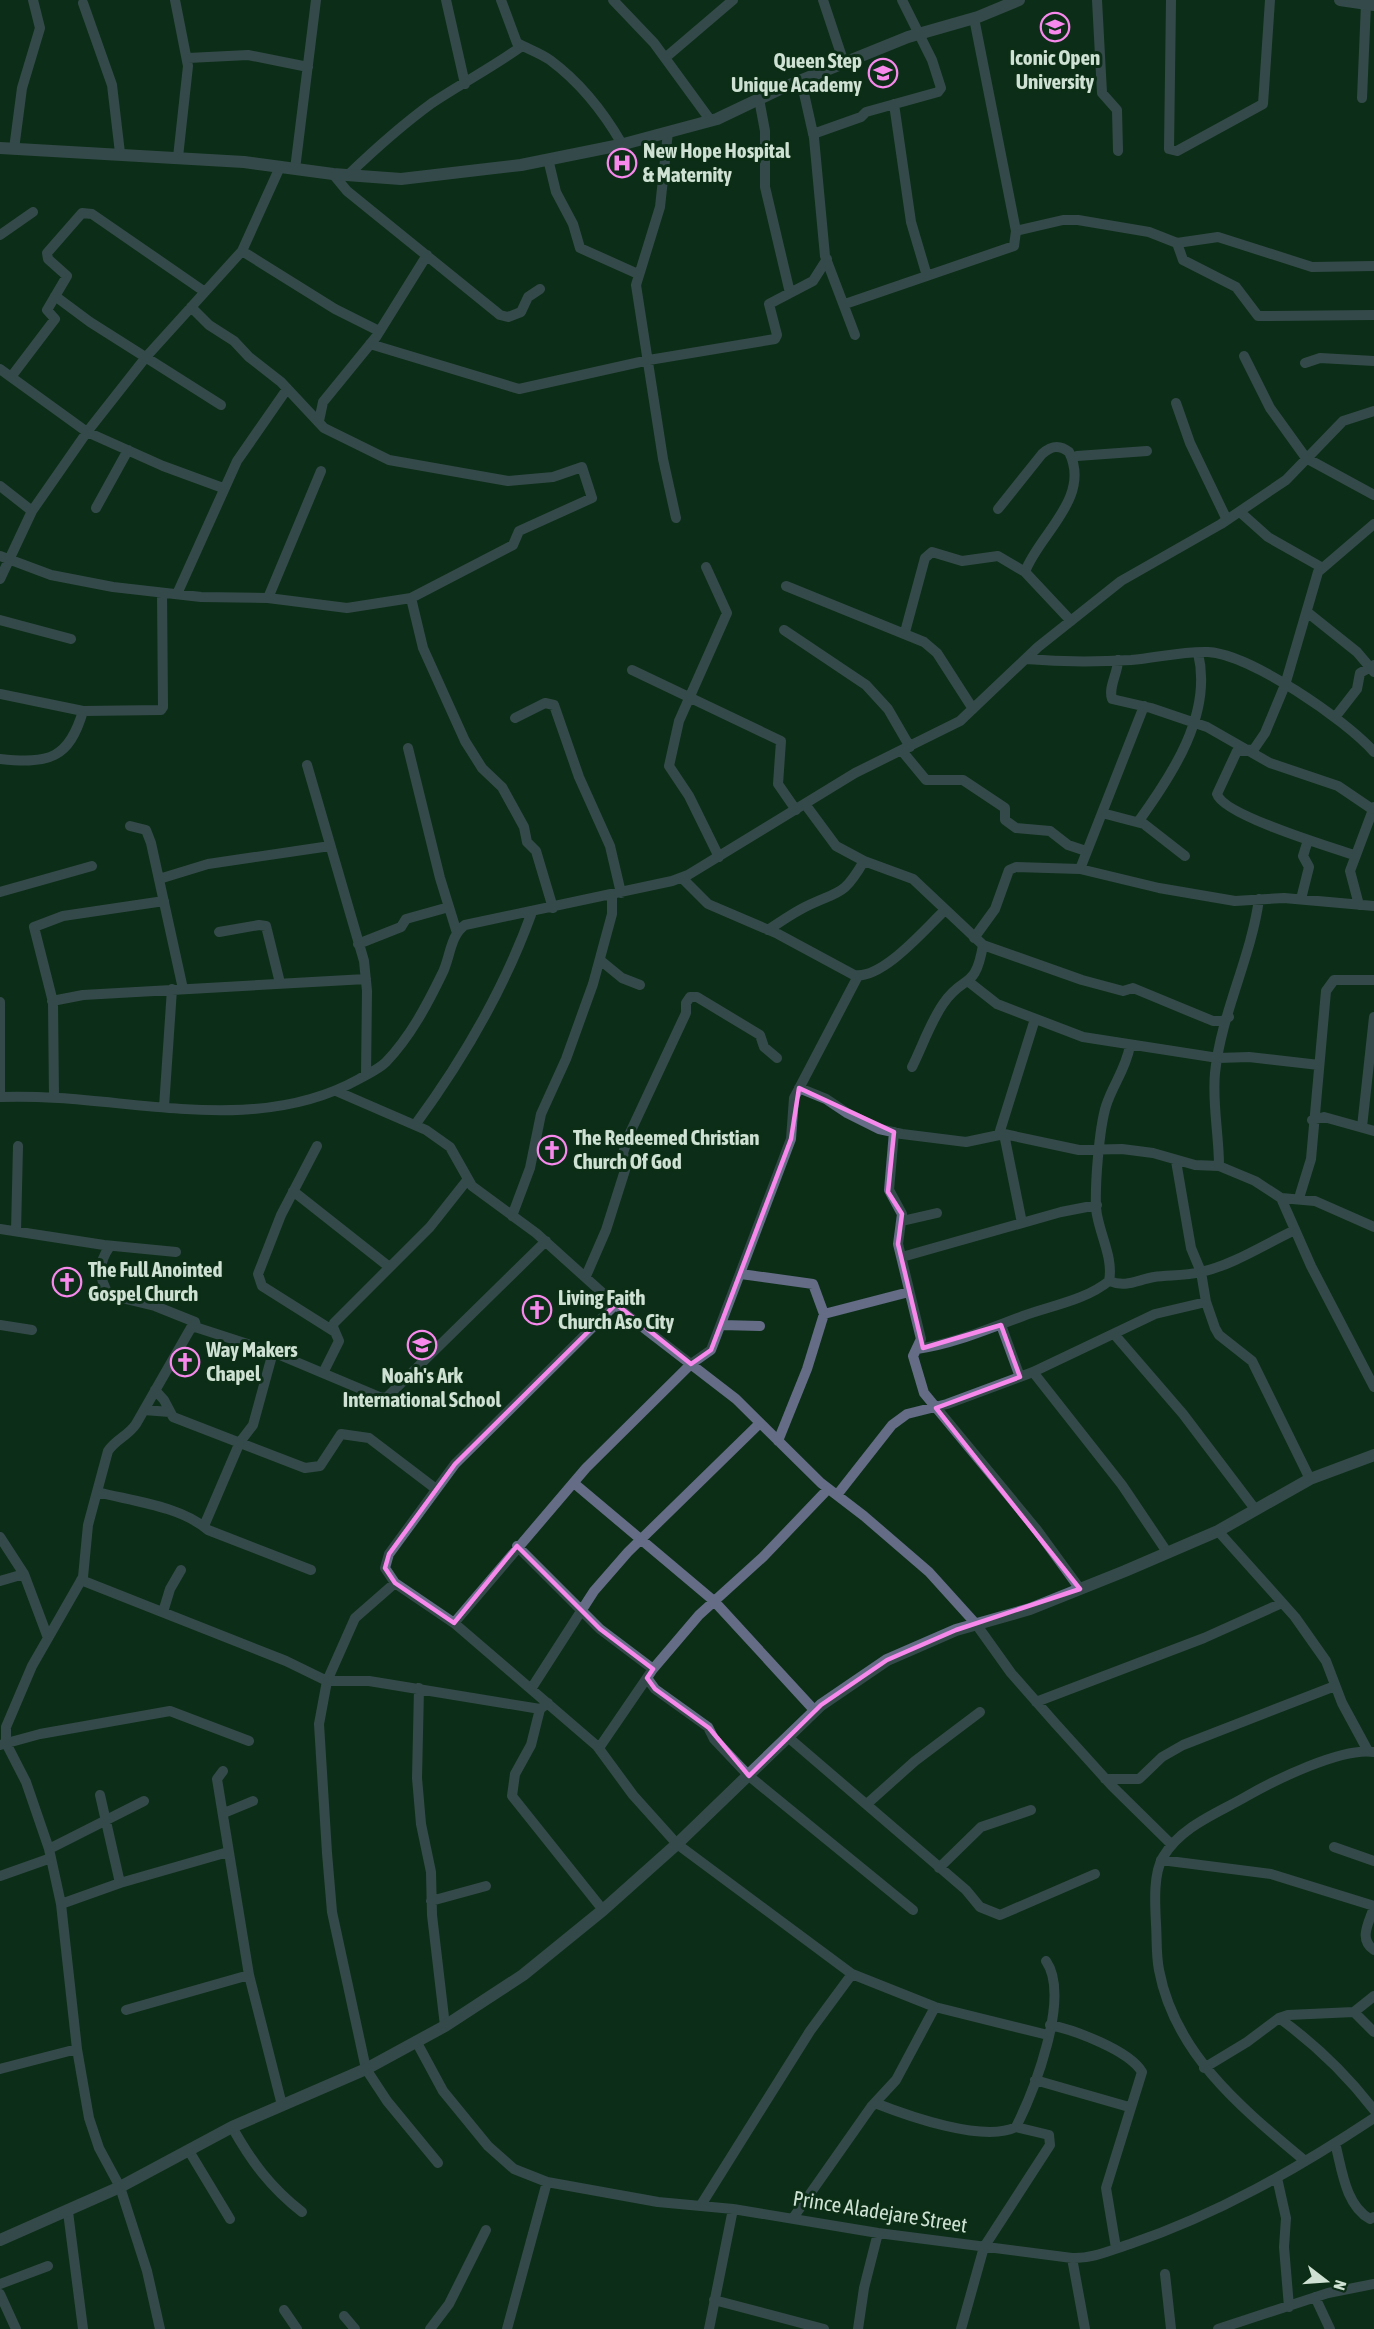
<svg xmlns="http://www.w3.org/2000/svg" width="1374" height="2329" font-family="'Asap Condensed',sans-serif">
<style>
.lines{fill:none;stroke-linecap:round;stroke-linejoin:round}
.minor{stroke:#646c86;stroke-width:10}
.tertiary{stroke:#646c86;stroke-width:12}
.marked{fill:none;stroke:#f788ec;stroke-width:4.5;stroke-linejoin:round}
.labels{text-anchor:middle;stroke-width:6;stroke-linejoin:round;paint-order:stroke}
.poi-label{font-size:21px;font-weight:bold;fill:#cee1d2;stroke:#0c2e17;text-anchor:start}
.street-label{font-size:21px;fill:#cee1d2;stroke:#0c2e17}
</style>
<rect width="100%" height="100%" fill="#0c2e17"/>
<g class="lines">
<path class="minor" d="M175 0 188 66 178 157
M446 0 465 84
M501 0 517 43C528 49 540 53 550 60 581 83 603 111 622 144
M613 0 654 43 711 121
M823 0 844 63
M1097 0 1102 93 1117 110 1118 151
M1171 0 1169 149 1177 151 1263 104 1270 0
M83 3 112 85 120 153
M188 58 248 55 308 67
M665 58 733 0
M801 80 814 138 825 256 855 335
M1362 98 1366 4
M759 99 765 131V187L790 293
M894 104 911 222 927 276
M668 132 660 207 636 285 663 459 676 518
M813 134 861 117 866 112 938 92 941 88 932 60 902 0
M14 149 22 88 40 28 33 0
M548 159 556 192 573 224 580 248 638 274
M295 169 316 0
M333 174 347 191 500 315 508 317 521 312 528 297 540 289
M348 175C375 149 402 125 432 103 462 83 493 67 522 46
M1016 231 1063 220H1078L1149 232 1177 243 1218 237 1312 267 1374 266
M0 235 33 212
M1177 243 1183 260 1236 287 1258 316 1374 315
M242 251 335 309 379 331
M55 296 90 322 221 405
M845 304 1014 246 1016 231 974 18
M370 344 519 389 649 360 775 339 777 335 769 304 813 281 827 259
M1244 356 1270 408 1306 458 1374 495
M1305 363 1320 358 1374 361
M0 369 87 432 163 466 223 488
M11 377 55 319 47 310 67 276 48 259 47 253 82 213 92 214 205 292
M1176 403 1190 443 1227 520
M319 421 323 402 376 337 427 255
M1072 459 1077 456 1147 451
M0 486 32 511
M96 508 128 450
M998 509 1042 454C1051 446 1059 444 1069 452 1092 498 1038 535 1025 572
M1240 512 1268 537 1321 567
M0 556 51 575 113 587 201 597 268 598 347 608 411 598 513 545 519 531 592 498 582 467 553 477 508 481 389 460 324 428 281 382 249 357 234 341 209 325 191 307
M706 567 727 613 679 721 669 766 689 796 719 857
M0 579 32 511 87 432 146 357 242 251 280 167
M786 586 924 642 937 653 973 709
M177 594 237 461 287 389
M268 598 321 471
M411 598 423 648 465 741 482 768 502 787 524 827 527 842 536 851 553 908
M1307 612 1357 652 1374 672
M0 620 71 639
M784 630 866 685 888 709 910 747
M905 632 925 558 932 552 962 561 998 556 1025 572 1071 621
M1026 659C1061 662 1096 662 1131 660 1156 658 1183 651 1208 652 1250 654 1346 720 1374 752
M1118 660C1118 673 1108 687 1112 699L1151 708 1207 727 1270 763 1338 786 1372 809
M632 670 781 741 778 784 796 810
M0 694 83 711 161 710 163 707 162 593
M1336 716 1357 689 1360 673 1374 665
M515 718 545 703 554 705 579 777 610 846 621 893
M408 748 440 878 457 933
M902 751 926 780H963L1005 808V820L1016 828 1050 831 1068 845 1086 851
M0 759C49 764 69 759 83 711
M307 765 364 961 367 991 366 1075
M805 804 836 846 864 861 913 879 983 945 1082 980 1123 991 1133 988 1213 1021H1222L1229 1017
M1102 813 1144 824 1185 856
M1138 822C1172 775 1213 714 1198 653
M130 826 146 830 151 843 183 989
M1354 855C1330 847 1223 815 1217 794L1237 751 1254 749 1265 733 1285 685 1318 572 1374 524
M1080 869 1144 706
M682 878 708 904 778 934 854 975C882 980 925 929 944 911
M159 879 208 864 330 846
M0 892 92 866
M1301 899 1309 867 1303 856 1308 840
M1359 905 1350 871 1374 807
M768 930C780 922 793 913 805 907 840 890 843 897 864 861
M219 932 259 925 266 926 280 983
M974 938 995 909 1009 870 1016 867 1080 869 1159 888 1235 901 1284 898 1374 906
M358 944 401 927 406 919 449 907
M600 960 622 978 640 985
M969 982 997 1004 1083 1037 1218 1058 1249 1057 1319 1065
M52 1001 83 995 366 979
M0 1002V1097C118 1092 250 1140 359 1079 368 1074 379 1069 386 1062 410 1037 427 1005 442 974 450 959 450 935 465 925L672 881 688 875 855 773 960 721 1038 647 1121 581 1221 524 1286 480 1343 421 1374 411
M912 1067C922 1047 930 1023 943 1004 964 973 975 992 983 945
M799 1088 826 1099 847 1113 879 1129 902 1134 966 1142 1004 1134 1079 1150 1122 1149 1153 1153 1195 1165 1219 1166 1255 1181 1281 1198 1315 1201 1374 1227
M336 1091 426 1130 450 1147 472 1186 536 1233 627 1315 736 1399 821 1483 864 1516 929 1572 976 1624 1011 1673 1055 1723 1112 1786 1172 1845
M54 1098 53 1002 34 927 63 916 164 901
M164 1107 172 989
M1312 1120 1324 1117 1374 1131
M415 1125C462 1061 505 987 532 912
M1362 1127 1374 1017
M894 1132 889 1190 902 1214 898 1244 921 1339 913 1356 924 1393 1037 1530 1080 1589
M999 1134 1035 1019
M1004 1134 1022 1223
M317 1146 281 1215 258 1274 262 1286 335 1332
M1176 1161 1191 1248 1201 1272 1206 1302 1215 1328 1219 1335 1252 1361 1310 1479
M1219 1166C1219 1135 1212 1103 1215 1073 1221 1014 1251 958 1259 899
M293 1191 388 1266
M1281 1198 1311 1266 1374 1387
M1299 1198 1311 1159 1326 991 1334 980H1374
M512 1216 530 1168 541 1114 566 1059 593 984 612 914V895
M902 1221 937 1213
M0 1229 104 1245 176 1252
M16 1231 18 1146
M110 1246C98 1263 98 1277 109 1295L155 1306 195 1322 196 1326
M902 1257 1061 1212 1097 1205
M741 1274 813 1284 824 1314
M586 1276 606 1230 626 1167 623 1153 629 1135 686 1013V1003L690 997H697L760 1035 764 1047 777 1058
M1109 1281C1126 1288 1137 1280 1154 1277 1169 1275 1185 1276 1201 1272 1233 1265 1265 1244 1295 1230
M616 1304 455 1464 389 1554 385 1568 395 1583 454 1623 597 1746 633 1795 677 1844 852 1974 935 2007 1048 2035
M0 1325 32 1330
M722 1325 760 1326
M1001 1325 1020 1377
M1114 1334 1183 1414 1255 1509
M917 1349C953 1344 988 1329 1023 1316 1050 1306 1086 1300 1109 1281 1114 1257 1098 1232 1096 1208 1095 1184 1099 1129 1106 1106 1113 1084 1125 1071 1130 1046
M1033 1372 1122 1485 1167 1552
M323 1373 339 1341 333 1327 334 1323 430 1227 468 1179
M155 1390 164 1400 173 1417 305 1468 320 1466 341 1434 369 1438 436 1489
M144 1410 170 1412
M778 1441 807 1369 824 1314 909 1292
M575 1484 714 1601 815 1711
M97 1492C132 1501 180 1506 208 1530L311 1570
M837 1495 892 1425 907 1414 947 1404 1033 1372 1155 1314 1206 1302
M204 1526 240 1442 253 1425 273 1352
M1218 1531 1295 1617 1326 1661 1342 1703 1368 1751
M0 1537 24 1574 48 1638
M517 1546 600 1629 653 1669
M81 1580 286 1661 327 1681H369L540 1709 548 1703
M0 1581 24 1574
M395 1583 355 1618 327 1681 319 1724 327 1853 332 1912 366 2069 387 2101 438 2163
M163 1612 170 1589 181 1570
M454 1623 586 1468 691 1364 711 1350 791 1139 794 1098 858 976
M647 1678 655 1689 708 1727 714 1739 749 1776 913 1910
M419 1688 417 1778 421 1824 431 1872 432 1915 445 2026
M531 1689 594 1591 628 1552 760 1423
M1036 1702 1204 1638 1282 1603
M540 1709 531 1745 515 1774 512 1796 603 1910
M789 1738 966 1890 980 1907 1000 1915 1095 1874
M0 1745 40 1734 170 1711 249 1741
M599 1748 653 1669 699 1615 763 1557 828 1489
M223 1771 217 1779 249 1975 282 2105
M1105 1779H1139L1162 1757 1183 1745 1335 1686
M100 1795 120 1883
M868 1803 915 1761 980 1712
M224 1813 253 1801
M1334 1847 1374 1861
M49 1849 144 1801
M1161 1860 1271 1874 1374 1906
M939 1868 981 1827 1031 1810
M0 1876 51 1858
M431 1901 486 1886
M61 1904 120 1883 228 1852
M1374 1907C1369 1923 1358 1939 1374 1950
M126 2010 249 1975
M1354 2012 1374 1996
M1279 2018C1315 2044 1347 2075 1374 2110
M1050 2025C1074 2030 1129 2050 1142 2072L1106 2188 1116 2248
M416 2041 443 2091 488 2146 514 2169 547 2182 658 2202 733 2209 878 2233 1072 2258C1092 2259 1111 2250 1130 2244 1218 2214 1297 2169 1374 2118
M1204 2068 1247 2042 1279 2018 1288 2015 1354 2012 1374 2032
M0 2069 77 2049
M1035 2080 1129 2107
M875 2103C908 2116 984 2143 1016 2127 1034 2091 1071 1997 1046 1961
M232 2127C251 2161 270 2187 302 2212
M1335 2143C1342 2169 1345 2205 1370 2219L1374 2217
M189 2151 230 2219
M1305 2161C1243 2109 1175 2055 1159 1970 1156 1955 1157 1939 1156 1924 1155 1904 1153 1874 1163 1857 1181 1826 1218 1813 1247 1796 1275 1780 1342 1747 1374 1752
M1277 2178 1286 2218 1284 2247 1289 2307
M701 2205 810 2031 852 1974
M68 2212 83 2329
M793 2218 871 2107 896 2080 935 2007
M1072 2258 1085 2329
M1165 2274 1171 2329
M0 2284 48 2266
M0 2294 16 2329
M1315 2297 1330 2329
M714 2300 824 2329
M284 2310 297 2329
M344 2316 355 2329
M160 2329 147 2271 120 2187 99 2148 89 2118 77 2049 61 1904 49 1849 26 1782 6 1743V1727L32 1666 83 1577 88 1525 108 1451C116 1439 128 1436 136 1424L192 1326 275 1353 382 1398 387 1397 546 1241
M430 2329 449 2304 486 2230
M507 2329 547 2182
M709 2329 733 2209
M858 2329 864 2288 878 2233
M961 2329 984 2247 1050 2145 1049 2135 1016 2127
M1218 2329 1328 2293 1374 2284"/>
<path class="tertiary" d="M1340 0 1374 5
M0 148 244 162 333 174 401 179 521 165 620 145 717 119 782 88 908 37 978 17 1019 0
M0 2240 120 2187 232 2127 366 2069 445 2026 523 1975 603 1910 677 1844 821 1705 887 1660 956 1630 1030 1609 1125 1571 1218 1531 1310 1479 1374 1455"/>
</g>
<path d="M0 0H1374V2329H0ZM799 1088 894 1132 888 1192 902 1214 898 1244 923 1348 1001 1325 1020 1377 936 1408 1080 1589 956 1630 887 1660 821 1705 749 1776 709 1728 655 1689 647 1678 653 1669 600 1629 517 1546 454 1623 395 1583 385 1568 389 1554 455 1464 616 1304 691 1364 711 1350 791 1139Z" fill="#0c2e17" fill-opacity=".55" fill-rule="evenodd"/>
<path class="marked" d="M799 1088 894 1132 888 1192 902 1214 898 1244 923 1348 1001 1325 1020 1377 936 1408 1080 1589 956 1630 887 1660 821 1705 749 1776 709 1728 655 1689 647 1678 653 1669 600 1629 517 1546 454 1623 395 1583 385 1568 389 1554 455 1464 616 1304 691 1364 711 1350 791 1139Z"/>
<defs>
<g id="university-ring" transform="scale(1.5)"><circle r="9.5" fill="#0c2e17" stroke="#f788ec" stroke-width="1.5"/><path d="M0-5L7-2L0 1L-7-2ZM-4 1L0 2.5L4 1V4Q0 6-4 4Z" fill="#f788ec"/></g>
<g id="school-ring" transform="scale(1.5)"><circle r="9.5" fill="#0c2e17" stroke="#f788ec" stroke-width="1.5"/><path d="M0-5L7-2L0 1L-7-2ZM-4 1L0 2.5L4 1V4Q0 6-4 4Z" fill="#f788ec"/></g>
<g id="hospital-ring" transform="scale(1.5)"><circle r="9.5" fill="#0c2e17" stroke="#f788ec" stroke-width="1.5"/><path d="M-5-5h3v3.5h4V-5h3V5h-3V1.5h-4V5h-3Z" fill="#f788ec"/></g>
<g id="church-ring" transform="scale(1.5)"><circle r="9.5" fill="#0c2e17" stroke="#f788ec" stroke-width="1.5"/><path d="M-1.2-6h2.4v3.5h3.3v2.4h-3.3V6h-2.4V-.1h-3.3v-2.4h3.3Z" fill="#f788ec"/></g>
</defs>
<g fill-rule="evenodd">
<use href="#university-ring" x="1055" y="27"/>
<use href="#school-ring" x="883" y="73"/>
<use href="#hospital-ring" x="622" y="163"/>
<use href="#church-ring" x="552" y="1150"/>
<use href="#church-ring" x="67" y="1282"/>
<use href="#church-ring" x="537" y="1310"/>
<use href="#school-ring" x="422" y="1345"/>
<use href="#church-ring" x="185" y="1362"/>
</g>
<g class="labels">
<g class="poi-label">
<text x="1055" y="65" text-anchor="middle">Iconic Open<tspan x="1055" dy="24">University</tspan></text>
<text x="862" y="68" text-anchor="end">Queen Step<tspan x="862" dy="24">Unique Academy</tspan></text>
<text x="643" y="158">New Hope Hospital<tspan x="643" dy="24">&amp; Maternity</tspan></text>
<text x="573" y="1145">The Redeemed Christian<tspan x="573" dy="24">Church Of God</tspan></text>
<text x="88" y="1277">The Full Anointed<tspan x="88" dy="24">Gospel Church</tspan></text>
<text x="558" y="1305">Living Faith<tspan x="558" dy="24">Church Aso City</tspan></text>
<text x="206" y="1357">Way Makers<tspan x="206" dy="24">Chapel</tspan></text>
<text x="422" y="1383" text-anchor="middle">Noah's Ark<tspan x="422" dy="24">International School</tspan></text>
</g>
<g class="street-label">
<text transform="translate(880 2212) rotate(9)" y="7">Prince Aladejare Street</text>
</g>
</g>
<g transform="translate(1326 2281) rotate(107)" stroke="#0c2e17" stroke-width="4.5" paint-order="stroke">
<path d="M0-4.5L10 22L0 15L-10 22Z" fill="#cee1d2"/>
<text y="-9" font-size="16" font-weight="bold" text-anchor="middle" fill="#cee1d2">N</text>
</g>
</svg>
